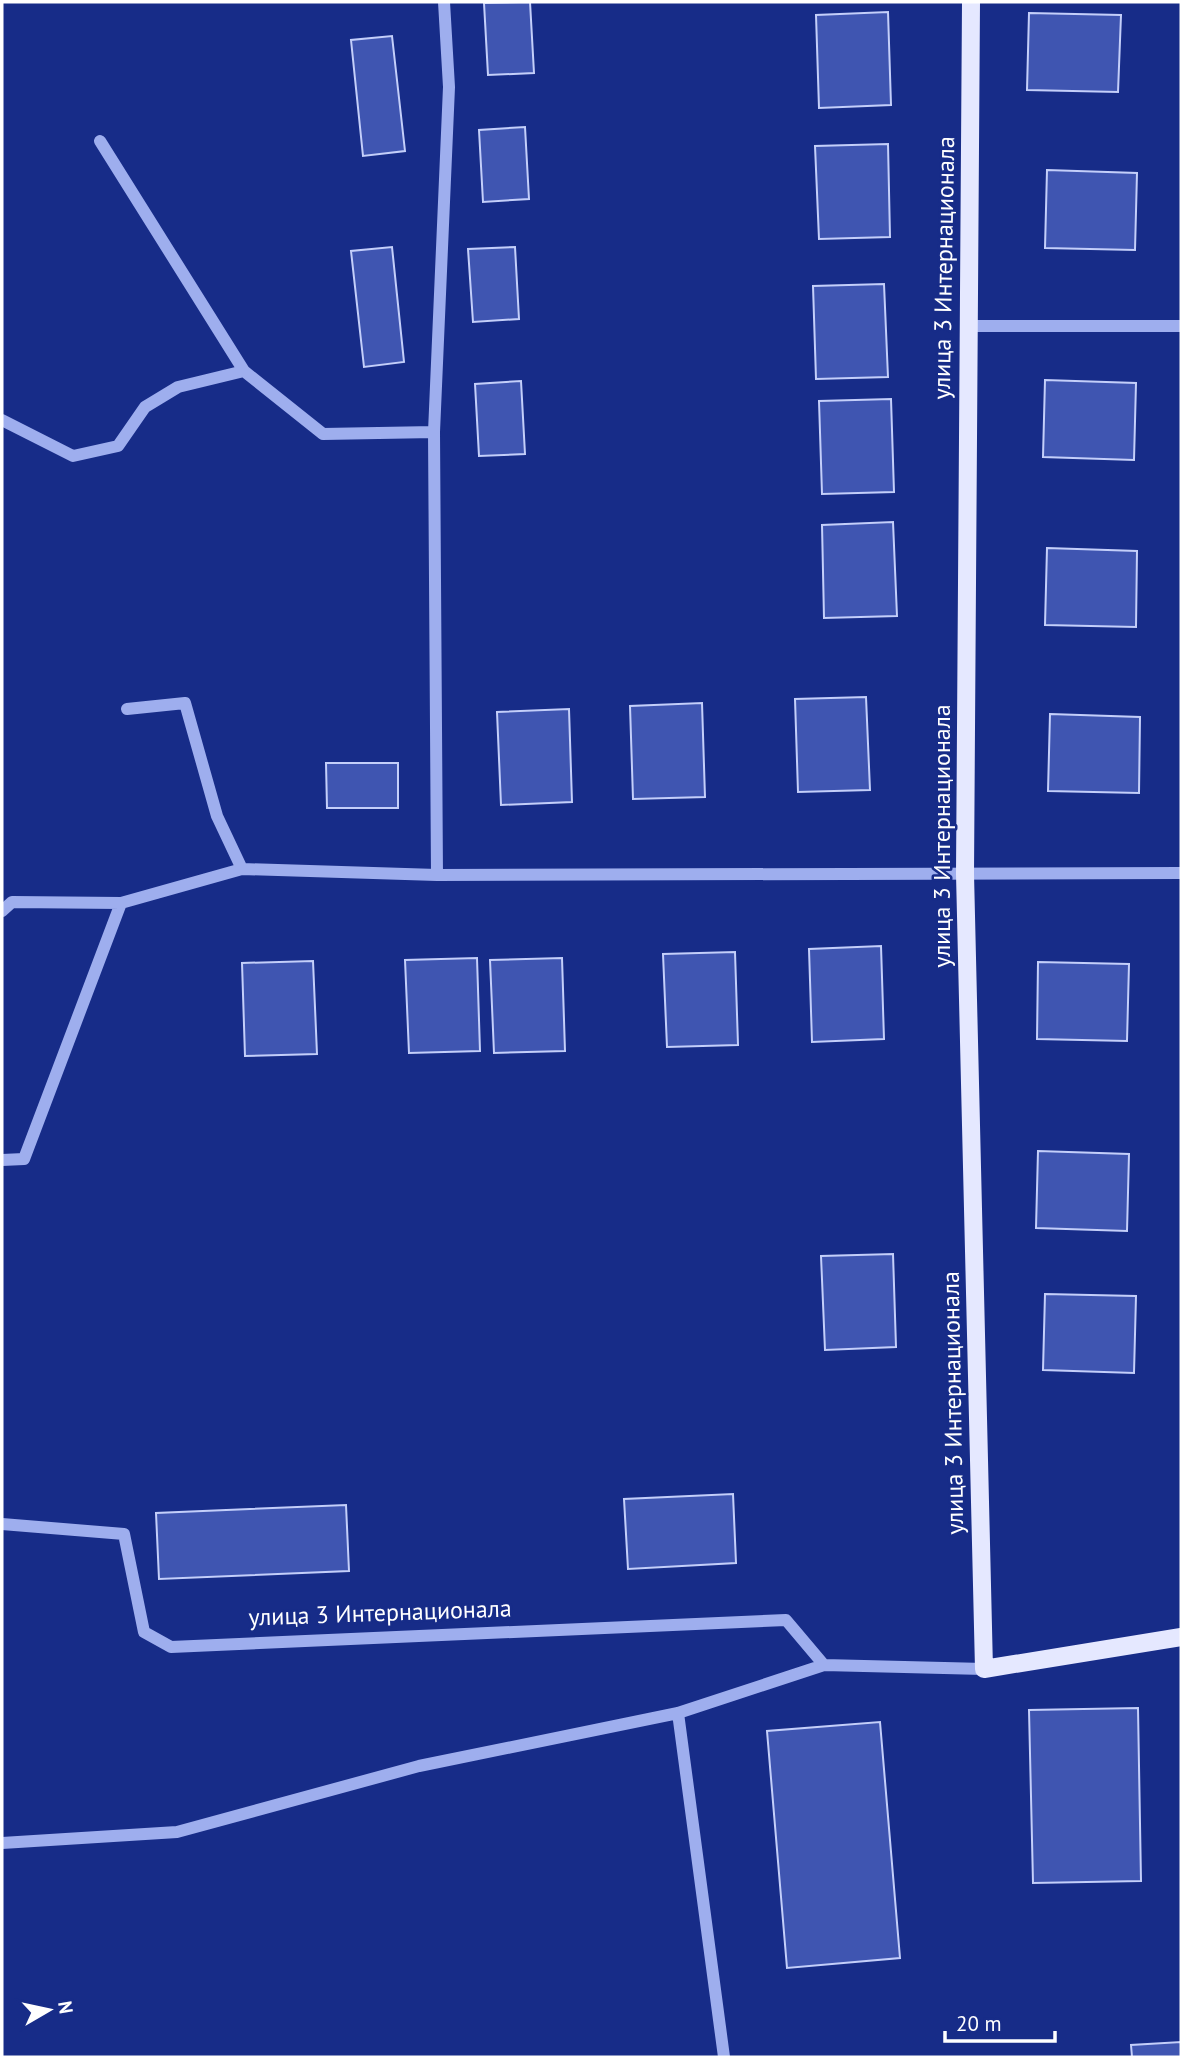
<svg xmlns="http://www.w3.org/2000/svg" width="1183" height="2059" font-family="'PT Sans',sans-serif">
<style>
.building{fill:#3f55b1;stroke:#c4cffa;stroke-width:2}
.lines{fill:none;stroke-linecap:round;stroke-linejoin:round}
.minor{stroke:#9eaeee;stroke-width:12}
.major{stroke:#e5e8ff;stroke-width:18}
.labels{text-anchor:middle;stroke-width:5;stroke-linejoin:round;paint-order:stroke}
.street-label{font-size:24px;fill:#fff;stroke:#172c88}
</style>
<rect width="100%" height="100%" fill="#172c88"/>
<path class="building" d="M530 2 534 73 488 75 484 3Z
M888 12 891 105 819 108 816 15Z
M1029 13 1121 15 1118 92 1027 90Z
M392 36 405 151 363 156 351 40Z
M525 127 529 199 483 202 479 130Z
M888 144 890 237 819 239 815 146Z
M1047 170 1137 173 1135 250 1045 248Z
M392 247 404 362 364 367 351 251Z
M515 247 519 319 473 322 468 249Z
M884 284 888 377 816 379 813 286Z
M1045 380 1136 383 1134 460 1043 457Z
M521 381 525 454 479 456 475 384Z
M891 399 894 492 822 494 819 401Z
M893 522 897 616 824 618 822 525Z
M1047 548 1137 551 1136 627 1045 625Z
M866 697 870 790 798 792 795 699Z
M702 703 705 797 633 799 630 706Z
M569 709 572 802 501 805 497 712Z
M1050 714 1140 717 1139 793 1048 791Z
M326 763H398V808H327Z
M881 946 884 1039 812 1042 809 949Z
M735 952 738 1045 667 1047 663 954Z
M477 958 480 1051 409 1053 405 960Z
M562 958 565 1051 494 1053 490 960Z
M313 961 317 1054 245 1056 242 963Z
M1038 962 1129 964 1127 1041 1037 1039Z
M1038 1151 1129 1154 1127 1231 1036 1228Z
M893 1254 896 1347 825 1350 821 1256Z
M1045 1294 1136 1296 1134 1373 1043 1370Z
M733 1494 736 1563 628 1569 624 1499Z
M346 1505 349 1571 159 1579 156 1513Z
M1138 1708 1141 1881 1033 1883 1029 1710Z
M880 1722 900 1958 787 1968 767 1731Z
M1181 2042V2057H1132L1131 2045Z"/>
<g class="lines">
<path class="minor" d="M100 141 244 371 323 434 434 432
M968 326H1181
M2 420 73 456 118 446 145 407 178 387 244 371
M127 709 185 703 217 816 242 869
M437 875 434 432 449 87 444 2
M2 911 12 902 121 903 242 869 437 875 1181 873
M2 1160 24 1159 121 903
M2 1524 124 1534 144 1632 171 1647 786 1620 824 1665
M678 1713 724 2057
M2 1843 177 1832 419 1766 678 1713 824 1665 984 1669"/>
<path class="major" d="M971 2 965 874 984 1669 1181 1637"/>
</g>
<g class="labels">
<g class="street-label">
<text transform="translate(944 268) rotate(-89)" y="8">улица 3 Интернационала</text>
<text transform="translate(942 836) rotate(-90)" y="8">улица 3 Интернационала</text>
<text transform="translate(953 1403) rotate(-91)" y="8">улица 3 Интернационала</text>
<text transform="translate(380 1613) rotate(-2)" y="8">улица 3 Интернационала</text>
</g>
</g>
<rect width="1183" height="2059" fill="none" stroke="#ffffff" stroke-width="7"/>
<g transform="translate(49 2010) rotate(81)" stroke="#172c88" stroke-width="5" paint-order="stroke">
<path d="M0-5L12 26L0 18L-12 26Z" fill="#ffffff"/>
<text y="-10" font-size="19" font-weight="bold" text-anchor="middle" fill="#ffffff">N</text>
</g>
<path d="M945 2031v10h110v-10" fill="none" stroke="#ffffff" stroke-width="3.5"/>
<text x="956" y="2031" font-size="21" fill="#ffffff" stroke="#172c88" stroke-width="5" paint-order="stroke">20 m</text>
</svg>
